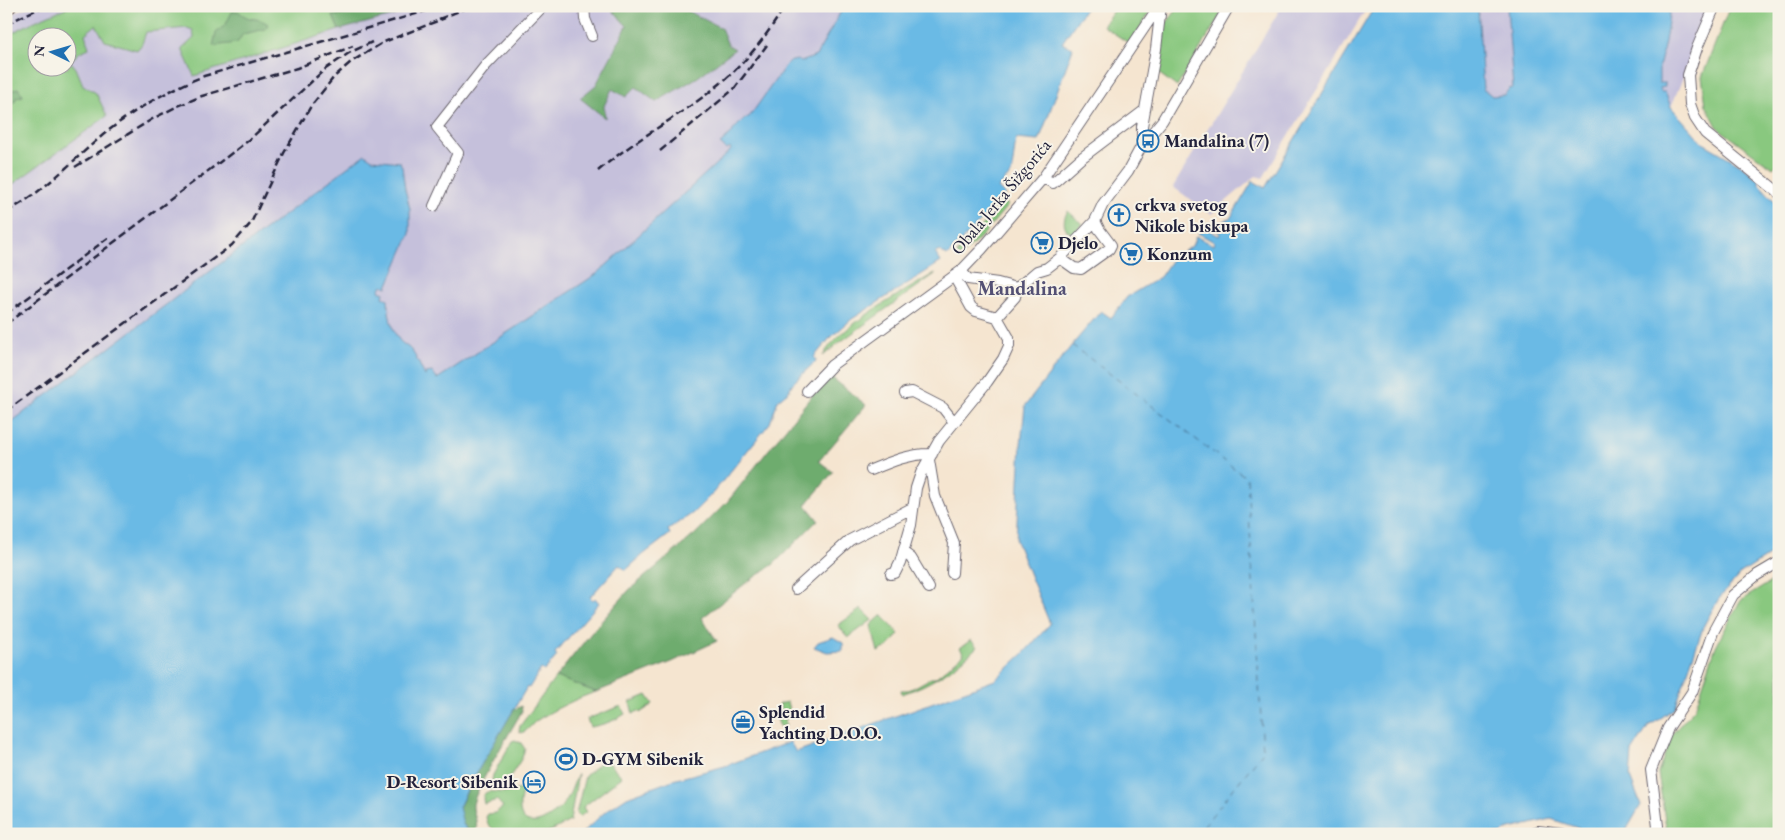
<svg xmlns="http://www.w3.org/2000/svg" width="1785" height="840" font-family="'EB Garamond',serif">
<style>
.industrial{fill:#c5c0db;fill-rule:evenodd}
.green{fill:#89c87f;stroke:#56755d;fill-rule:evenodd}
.forest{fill:#6eac6e;stroke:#486754}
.water{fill:#6abae5;stroke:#466e90}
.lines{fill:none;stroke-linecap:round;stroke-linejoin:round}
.ferry{stroke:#3b5776;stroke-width:1;stroke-dasharray:6 5;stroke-linecap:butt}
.minor-casing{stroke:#6c666f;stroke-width:12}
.major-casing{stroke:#6c666f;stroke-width:15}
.minor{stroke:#fff;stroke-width:10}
.major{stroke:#fbbb8d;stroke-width:12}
.rail{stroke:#22223b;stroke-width:2.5;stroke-dasharray:8 4;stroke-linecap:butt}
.labels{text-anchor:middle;stroke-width:4;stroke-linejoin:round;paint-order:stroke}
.poi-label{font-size:18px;font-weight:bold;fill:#22223b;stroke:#f7f3e8;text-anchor:start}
.street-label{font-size:18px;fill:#22223b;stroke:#f7f3e8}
.quarter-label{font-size:20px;font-weight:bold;fill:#535074;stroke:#f7f3e8}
</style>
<rect width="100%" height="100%" fill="#f7f3e8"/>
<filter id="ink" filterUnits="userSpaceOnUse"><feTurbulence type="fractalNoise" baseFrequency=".02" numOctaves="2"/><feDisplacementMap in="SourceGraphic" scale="10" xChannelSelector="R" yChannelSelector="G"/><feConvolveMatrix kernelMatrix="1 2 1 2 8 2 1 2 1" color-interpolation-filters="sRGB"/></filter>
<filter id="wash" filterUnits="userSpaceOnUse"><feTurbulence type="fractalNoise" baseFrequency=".0096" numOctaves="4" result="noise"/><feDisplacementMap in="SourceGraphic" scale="20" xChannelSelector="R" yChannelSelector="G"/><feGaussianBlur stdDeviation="1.12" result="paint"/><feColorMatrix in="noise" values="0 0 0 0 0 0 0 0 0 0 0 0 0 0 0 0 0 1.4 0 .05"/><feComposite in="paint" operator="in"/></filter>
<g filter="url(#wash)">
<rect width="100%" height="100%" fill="#f5e5d0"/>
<path class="industrial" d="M30 6H844L816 56 801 62H788L750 116 744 119 726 140 720 144 731 150 598 273 437 379 425 377 411 349 405 345 398 339 393 330 389 317 388 299 383 297 379 291 382 285 386 287 410 209 405 189 402 167 400 162 372 159 365 154 6 426V16ZM38 38H68V68H38Z
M1282 6H1368L1263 178 1256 176 1211 214 1173 187Z
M1478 6H1507L1513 89H1509L1504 95 1492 96 1486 91H1483Z
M1671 6H1712L1671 107 1665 92H1661L1660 88 1665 83H1659L1658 73 1664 40 1667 33 1668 17Z"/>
<path class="green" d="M70 6H377L368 11 333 16 339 30 194 76 182 49 194 38 193 30 187 28 146 32 142 44 137 50 105 41 96 25 85 34 89 48 80 52 70 61 76 68 83 85 96 93 107 116 6 189V115L17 97 23 96 18 88 6 93V36L33 22ZM38 38H68V68H38Z
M1116 6H1154L1130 44 1103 26Z
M1180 6H1226L1177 87 1157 72 1163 27Z
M1730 6H1779V163L1773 168 1718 128 1706 105 1702 77Z
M1005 202 1008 205 983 235 959 258 957 256 959 250Z
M1068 211 1082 224 1074 233 1068 232C1063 224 1063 219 1068 211Z
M935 273V274L836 345 823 356C838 326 906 291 935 273Z
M1779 577V834H1667L1658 773 1672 734 1695 708 1716 646 1740 601Z
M861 609 872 620 848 638 838 625Z
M882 615 899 634 889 646 878 652 871 625Z
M971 640 977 647C955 668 932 684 902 694L901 690H907L913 688 931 678H935L964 654 960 648Z
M556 677 596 692C579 697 551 711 536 721 531 725 528 731 521 733L519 731 520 726Z
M647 695 653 704 640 713 638 711 633 714 630 702Z
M787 702 791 717 785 719 786 725 780 727 775 713 781 711 779 704Z
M621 706 625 714C614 721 603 725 590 727L587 719Z
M515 740 521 743 525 749 522 758 506 783C501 784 496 784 492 780L493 775 512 741Z
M605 758 622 777 583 807 586 812 579 817 576 814 585 776Z
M578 774 570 821 553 830 542 834H498L488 824 486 817 488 814 495 813 503 807 497 800 484 804C479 785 497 794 507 792 513 792 517 789 523 789 511 828 536 831 560 808 570 799 572 785 578 774Z"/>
<path class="forest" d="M377 6H414L392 16 339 30 333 16 368 11Z
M612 6H678L721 28 728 45 735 49 698 77 656 102 636 87 626 97 612 89 604 106 605 118 580 98 596 85 627 26 613 11Z
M238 11C251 23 255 15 268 24L266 29 243 34 237 43 213 46 216 33 226 24 232 12Z
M18 88 23 96 17 97 6 115V93Z
M830 376 866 405 819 461 833 472 806 505 818 520 774 564 746 583 702 618 717 641 672 662 596 692 556 677 592 632 629 590 694 535 728 501 821 384Z
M521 706 522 711C509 734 494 758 482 782 479 789 475 796 473 804 472 815 480 822 475 834L470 833C464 826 459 819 459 809 460 801 507 718 514 710 515 709 520 707 521 706Z"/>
<path class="water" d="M844 6H1087L1062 43 1073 48 1039 141 1016 139 1012 170 1010 175 998 188 1005 195 947 256 940 251 935 253 941 262 852 319 830 338 814 357 816 361 792 384 789 391 778 400 770 423 712 494 693 513 668 530 670 534 644 554 626 570 619 565 590 597 593 600 595 598 599 603 555 653 557 656 544 671 541 669 529 688 527 687 470 784 459 807 463 824 470 834H6V426L365 154 372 159 400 162 402 167 405 189 410 209V234L387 287 382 285 379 291 384 293 383 297 388 299C389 314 390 328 400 341 404 345 409 347 412 351 417 358 421 368 425 376L426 373 432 372 437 379 598 273 731 150 730 148 727 150 720 144C731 136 737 122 750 116L788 62 797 60 801 62 816 56Z
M1375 6H1478L1483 90 1486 91 1492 96 1504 95 1509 89 1513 88 1507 6H1671C1668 16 1668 25 1666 35 1665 44 1662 54 1660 64H1659V83H1665V87L1660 88 1661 92H1665L1671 107 1703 143 1741 165 1760 181 1758 183 1779 206V551L1768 556 1739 575 1718 600 1704 625 1675 708 1648 727 1632 752 1630 777 1641 805 1624 834H1591L1578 828 1551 819 1506 830 1501 834H581L606 811 627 797 673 780 725 766 790 742 796 752 995 680 1023 654 1050 624 1016 541 1021 444 1025 406 1072 345 1101 311 1111 318 1127 297 1160 277 1173 258 1192 246 1196 236 1213 245 1214 242 1198 233 1202 226 1219 236 1220 233 1212 228 1231 217 1253 181 1265 188Z
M833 637 843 643V651L827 652 814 647 818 642Z"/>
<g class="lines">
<path class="ferry" d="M1072 345 1247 478 1263 752 1197 834"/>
</g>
</g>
<g filter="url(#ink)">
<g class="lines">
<g class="minor-casing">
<path id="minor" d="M584 6 585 19 592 36
M1715 6 1697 48 1688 75 1690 104 1695 118 1705 133 1779 193
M1142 145 1162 121 1229 6
M1043 178 1053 183 1080 159 1145 110
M434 206 458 153 437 127 486 65 543 6
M1060 258 1074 268 1081 269 1109 249 1111 245 1099 229 1095 221 1103 204 1128 171 1142 145V126L1156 49 1161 6
M961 271 968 279 998 283 1017 288
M997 317 1015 297 1017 288 1037 271 1047 268 1060 258 1095 221
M807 391 832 365 961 271 982 249 1043 178 1159 6
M905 393 912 392 943 408 954 422
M929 460 935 496 954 543 952 573
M871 470C890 462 911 453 932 454
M903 552 911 558 929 588
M891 574 895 573 900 563 911 525 916 488 921 473 939 441 987 382 1003 359 1009 346V338L997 317 976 311 971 307 954 276
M796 589 850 540 912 508
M1530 834 1538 831 1561 834
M1655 834 1658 826 1651 770 1668 728 1692 692 1713 632 1733 595 1757 575 1779 562"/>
</g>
<g class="major-casing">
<path id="major" d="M6 8 10 6"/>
</g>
<use href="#minor" class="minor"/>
<use href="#major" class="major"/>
<path class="rail" d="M439 19 472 6
M6 24 44 6
M660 151 734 89 767 45
M75 167 154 118 178 106 202 96 297 68 353 46
M598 171C635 139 679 117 716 87 745 64 766 37 785 6
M6 212C41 194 67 166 96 141 128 113 165 91 204 76L443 6
M6 314 108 238
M6 324 249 140 324 70 349 53 372 42
M6 411 232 245 251 223 284 153 311 106 334 77 351 62 384 42 445 18"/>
</g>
</g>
<defs>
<g id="bus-ring" transform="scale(1.125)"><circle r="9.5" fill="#f7f3e8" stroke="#1f6fb2" stroke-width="1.5"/><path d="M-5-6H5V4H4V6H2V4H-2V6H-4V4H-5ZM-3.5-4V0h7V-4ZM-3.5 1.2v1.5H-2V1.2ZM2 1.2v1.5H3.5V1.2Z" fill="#1f6fb2"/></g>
<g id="church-ring" transform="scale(1.125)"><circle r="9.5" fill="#f7f3e8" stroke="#1f6fb2" stroke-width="1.5"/><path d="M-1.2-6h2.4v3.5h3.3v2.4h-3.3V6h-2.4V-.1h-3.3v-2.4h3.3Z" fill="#1f6fb2"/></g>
<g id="supermarket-ring" transform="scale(1.125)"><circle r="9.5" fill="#f7f3e8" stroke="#1f6fb2" stroke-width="1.5"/><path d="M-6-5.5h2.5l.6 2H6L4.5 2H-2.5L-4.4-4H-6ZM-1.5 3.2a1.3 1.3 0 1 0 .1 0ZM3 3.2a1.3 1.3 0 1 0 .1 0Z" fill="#1f6fb2"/></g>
<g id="office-ring" transform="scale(1.125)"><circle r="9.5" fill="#f7f3e8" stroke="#1f6fb2" stroke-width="1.5"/><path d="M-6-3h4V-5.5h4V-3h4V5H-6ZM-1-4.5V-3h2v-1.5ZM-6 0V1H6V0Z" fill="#1f6fb2"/></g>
<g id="stadium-ring" transform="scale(1.125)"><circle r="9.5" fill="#f7f3e8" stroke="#1f6fb2" stroke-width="1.5"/><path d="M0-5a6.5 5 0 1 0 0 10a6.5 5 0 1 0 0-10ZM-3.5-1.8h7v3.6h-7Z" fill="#1f6fb2"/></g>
<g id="hotel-ring" transform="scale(1.125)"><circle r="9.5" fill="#f7f3e8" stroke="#1f6fb2" stroke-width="1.5"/><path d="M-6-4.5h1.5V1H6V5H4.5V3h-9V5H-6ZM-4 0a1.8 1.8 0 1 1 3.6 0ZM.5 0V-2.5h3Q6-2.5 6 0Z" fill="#1f6fb2"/></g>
</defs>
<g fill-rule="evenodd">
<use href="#bus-ring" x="1148" y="141"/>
<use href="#church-ring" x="1119" y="215"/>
<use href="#supermarket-ring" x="1042" y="243"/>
<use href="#supermarket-ring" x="1131" y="254"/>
<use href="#office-ring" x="743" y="722"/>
<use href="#stadium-ring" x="566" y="759"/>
<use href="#hotel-ring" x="534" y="782"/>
</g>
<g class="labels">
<g class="poi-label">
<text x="1164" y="147">Mandalina (7)</text>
<text x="1135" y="211">crkva svetog<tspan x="1135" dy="21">Nikole biskupa</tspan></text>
<text x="1058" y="249">Djelo</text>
<text x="1147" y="260">Konzum</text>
<text x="759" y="718">Splendid<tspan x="759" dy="21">Yachting D.O.O.</tspan></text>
<text x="582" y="765">D-GYM Sibenik</text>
<text x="518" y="788" text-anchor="end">D-Resort Sibenik</text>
</g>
<g class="street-label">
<text transform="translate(1001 197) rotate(-50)" y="6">Obala Jerka Šižgorića</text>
</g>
<g class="quarter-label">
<text x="1022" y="295">Mandalina</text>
</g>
</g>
<rect width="1785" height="840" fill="none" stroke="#f7f3e8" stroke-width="25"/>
<g transform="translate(52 52) rotate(275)"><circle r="24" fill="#f7f3e8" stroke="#a29fa3"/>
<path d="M0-4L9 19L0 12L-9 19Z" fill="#1f6fb2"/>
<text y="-8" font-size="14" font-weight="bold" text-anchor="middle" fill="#22223b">N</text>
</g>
</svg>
